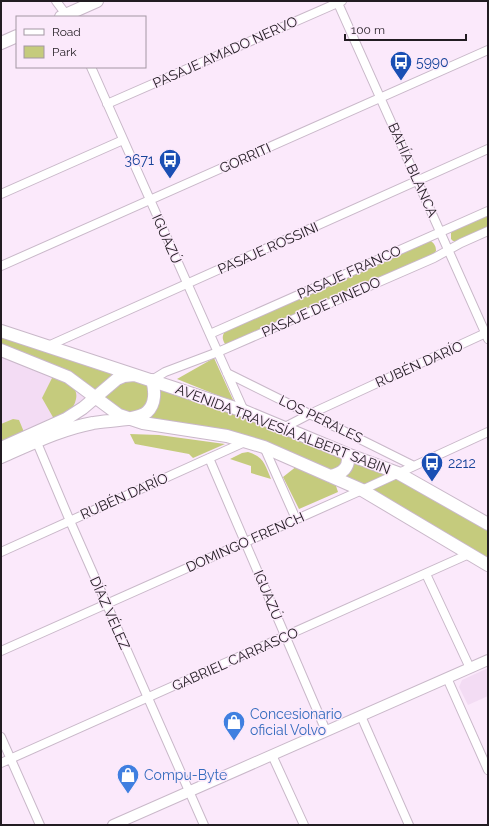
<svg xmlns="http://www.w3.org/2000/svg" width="489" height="826" font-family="Raleway,sans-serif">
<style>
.built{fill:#f3dcf4}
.green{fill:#c5cb7d}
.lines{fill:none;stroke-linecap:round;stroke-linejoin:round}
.minor-casing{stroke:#c9b8c9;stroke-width:10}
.tertiary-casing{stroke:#c9b8c9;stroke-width:12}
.secondary-casing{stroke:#c9b8c9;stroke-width:14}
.minor{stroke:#fff;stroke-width:8}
.tertiary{stroke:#fff;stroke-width:10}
.secondary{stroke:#fff;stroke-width:12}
.labels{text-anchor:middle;stroke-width:3;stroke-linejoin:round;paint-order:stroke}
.street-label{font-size:14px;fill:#221c22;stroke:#fbe9fb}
.transit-label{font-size:14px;fill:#164399;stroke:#fbe9fb;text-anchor:start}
.shop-label{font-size:14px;fill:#366cbe;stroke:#fbe9fb;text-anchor:start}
</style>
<rect width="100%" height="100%" fill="#fbe9fb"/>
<path class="built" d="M1 350 95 397 1 448Z
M488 668V696L468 705 459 687 462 680Z"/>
<path class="green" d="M488 214V227L457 241H453L451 239V233L453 230Z
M431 241C435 244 436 247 436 251L433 255 228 345 225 344C222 339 222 336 225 331L427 242Z
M1 331 347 454 488 524V565L362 490 264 447 143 423 95 397 1 350Z
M214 358 234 402 177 379Z
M53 376C60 379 67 382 73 387 76 390 77 395 76 399 74 411 64 414 54 419L42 398Z
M13 419 19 420 24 432 1 442V424Z
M130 434 159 435 225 444 193 458 189 454 135 444Z
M248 452C264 457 265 465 271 479L251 473V466L230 459 242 453Z
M297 466 335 483 338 492 299 509 283 477Z"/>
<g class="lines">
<g class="minor-casing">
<path id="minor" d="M56 1 68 17
M337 1 488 339
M91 67 244 411
M107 104 342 1
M1 194 123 140
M1 266 488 50
M210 334 488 211
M48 346 488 149
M227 373 414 466
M152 380 165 372 218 352 434 258 461 243 488 231
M285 427 310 414 488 332
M35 438 70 521 204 825
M264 447 296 519
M209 458 326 731
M1 552 247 441
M426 574 470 668
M1 651 362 490 488 432
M447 678 488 770
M361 716 409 825
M1 737 40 825
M272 755 304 825
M1 763 469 554"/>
</g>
<g class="tertiary-casing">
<path id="tertiary" d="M113 825 488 660"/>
</g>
<g class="secondary-casing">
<path id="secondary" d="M61 17 97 1
M1 43 17 36
M1 331 244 411 347 454 398 473 488 524
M1 350 68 377 119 415 143 423 227 436 264 447 362 490 488 565
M1 448 66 419 83 408 117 379 124 376 134 375
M1 457C31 444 61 429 93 423 107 420 137 421 147 412 156 404 155 390 152 380
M330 476C342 474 351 467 347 454"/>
</g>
<use href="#minor" class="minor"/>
<use href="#tertiary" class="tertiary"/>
<use href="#secondary" class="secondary"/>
</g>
<defs>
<g id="bus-pin" transform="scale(1.15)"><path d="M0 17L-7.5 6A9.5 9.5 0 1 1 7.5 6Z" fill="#1a4fb4" stroke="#fbe9fb"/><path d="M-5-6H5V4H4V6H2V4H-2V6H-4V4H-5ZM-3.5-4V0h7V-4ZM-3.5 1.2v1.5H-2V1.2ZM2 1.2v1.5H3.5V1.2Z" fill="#fff"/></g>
<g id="shop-pin" transform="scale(1.15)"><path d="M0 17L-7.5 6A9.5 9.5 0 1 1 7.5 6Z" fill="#3f7fe0" stroke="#fbe9fb"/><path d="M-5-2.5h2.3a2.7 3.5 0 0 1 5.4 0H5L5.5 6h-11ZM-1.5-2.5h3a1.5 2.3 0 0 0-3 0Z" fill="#fff"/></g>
</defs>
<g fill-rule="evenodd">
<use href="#bus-pin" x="401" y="62"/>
<use href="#bus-pin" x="170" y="160"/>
<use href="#bus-pin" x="432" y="463"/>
<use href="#shop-pin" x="234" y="722"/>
<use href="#shop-pin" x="128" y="775"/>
</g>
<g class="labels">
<g class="street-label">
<text transform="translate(225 52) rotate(-24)" y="5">PASAJE AMADO NERVO</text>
<text transform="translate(245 158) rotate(-24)" y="5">GORRITI</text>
<text transform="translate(413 170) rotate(66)" y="5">BAHÍA BLANCA</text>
<text transform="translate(167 239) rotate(66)" y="5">IGUAZÚ</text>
<text transform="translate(268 248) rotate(-24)" y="5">PASAJE ROSSINI</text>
<text transform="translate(349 272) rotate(-24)" y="5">PASAJE FRANCO</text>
<text transform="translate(321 307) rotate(-24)" y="5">PASAJE DE PINEDO</text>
<text transform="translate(419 364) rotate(-24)" y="5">RUBÉN DARÍO</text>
<text transform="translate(321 419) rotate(26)" y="5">LOS PERALES</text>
<text transform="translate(283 429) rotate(21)" y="5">AVENIDA TRAVESÍA ALBERT SABIN</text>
<text transform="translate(124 496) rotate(-24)" y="5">RUBÉN DARÍO</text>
<text transform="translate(245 542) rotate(-24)" y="5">DOMINGO FRENCH</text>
<text transform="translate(268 595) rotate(67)" y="5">IGUAZÚ</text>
<text transform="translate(110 613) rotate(66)" y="5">DÍAZ VÉLEZ</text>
<text transform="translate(235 659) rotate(-24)" y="5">GABRIEL CARRASCO</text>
</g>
<g class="transit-label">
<text x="416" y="67">5990</text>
<text x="154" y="165" text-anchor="end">3671</text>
<text x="448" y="468">2212</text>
</g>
<g class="shop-label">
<text x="250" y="719">Concesionario<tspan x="250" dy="16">oficial Volvo</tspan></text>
<text x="144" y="780">Compu-Byte</text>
</g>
</g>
<rect width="489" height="826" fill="none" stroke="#221c22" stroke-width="4"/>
<rect x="16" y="16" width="130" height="52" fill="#fbe9fb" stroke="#a497a4"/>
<rect x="24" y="29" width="20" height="6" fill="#ffffff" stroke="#a497a4"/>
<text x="52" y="36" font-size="12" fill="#221c22">Road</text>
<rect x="24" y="46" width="20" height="12" fill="#c5cb7d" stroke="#a497a4"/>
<text x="52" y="56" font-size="12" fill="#221c22">Park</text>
<path d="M345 34v6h121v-6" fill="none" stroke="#221c22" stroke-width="2"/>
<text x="351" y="34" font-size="12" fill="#221c22" stroke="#fbe9fb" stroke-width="3" paint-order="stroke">100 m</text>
</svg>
